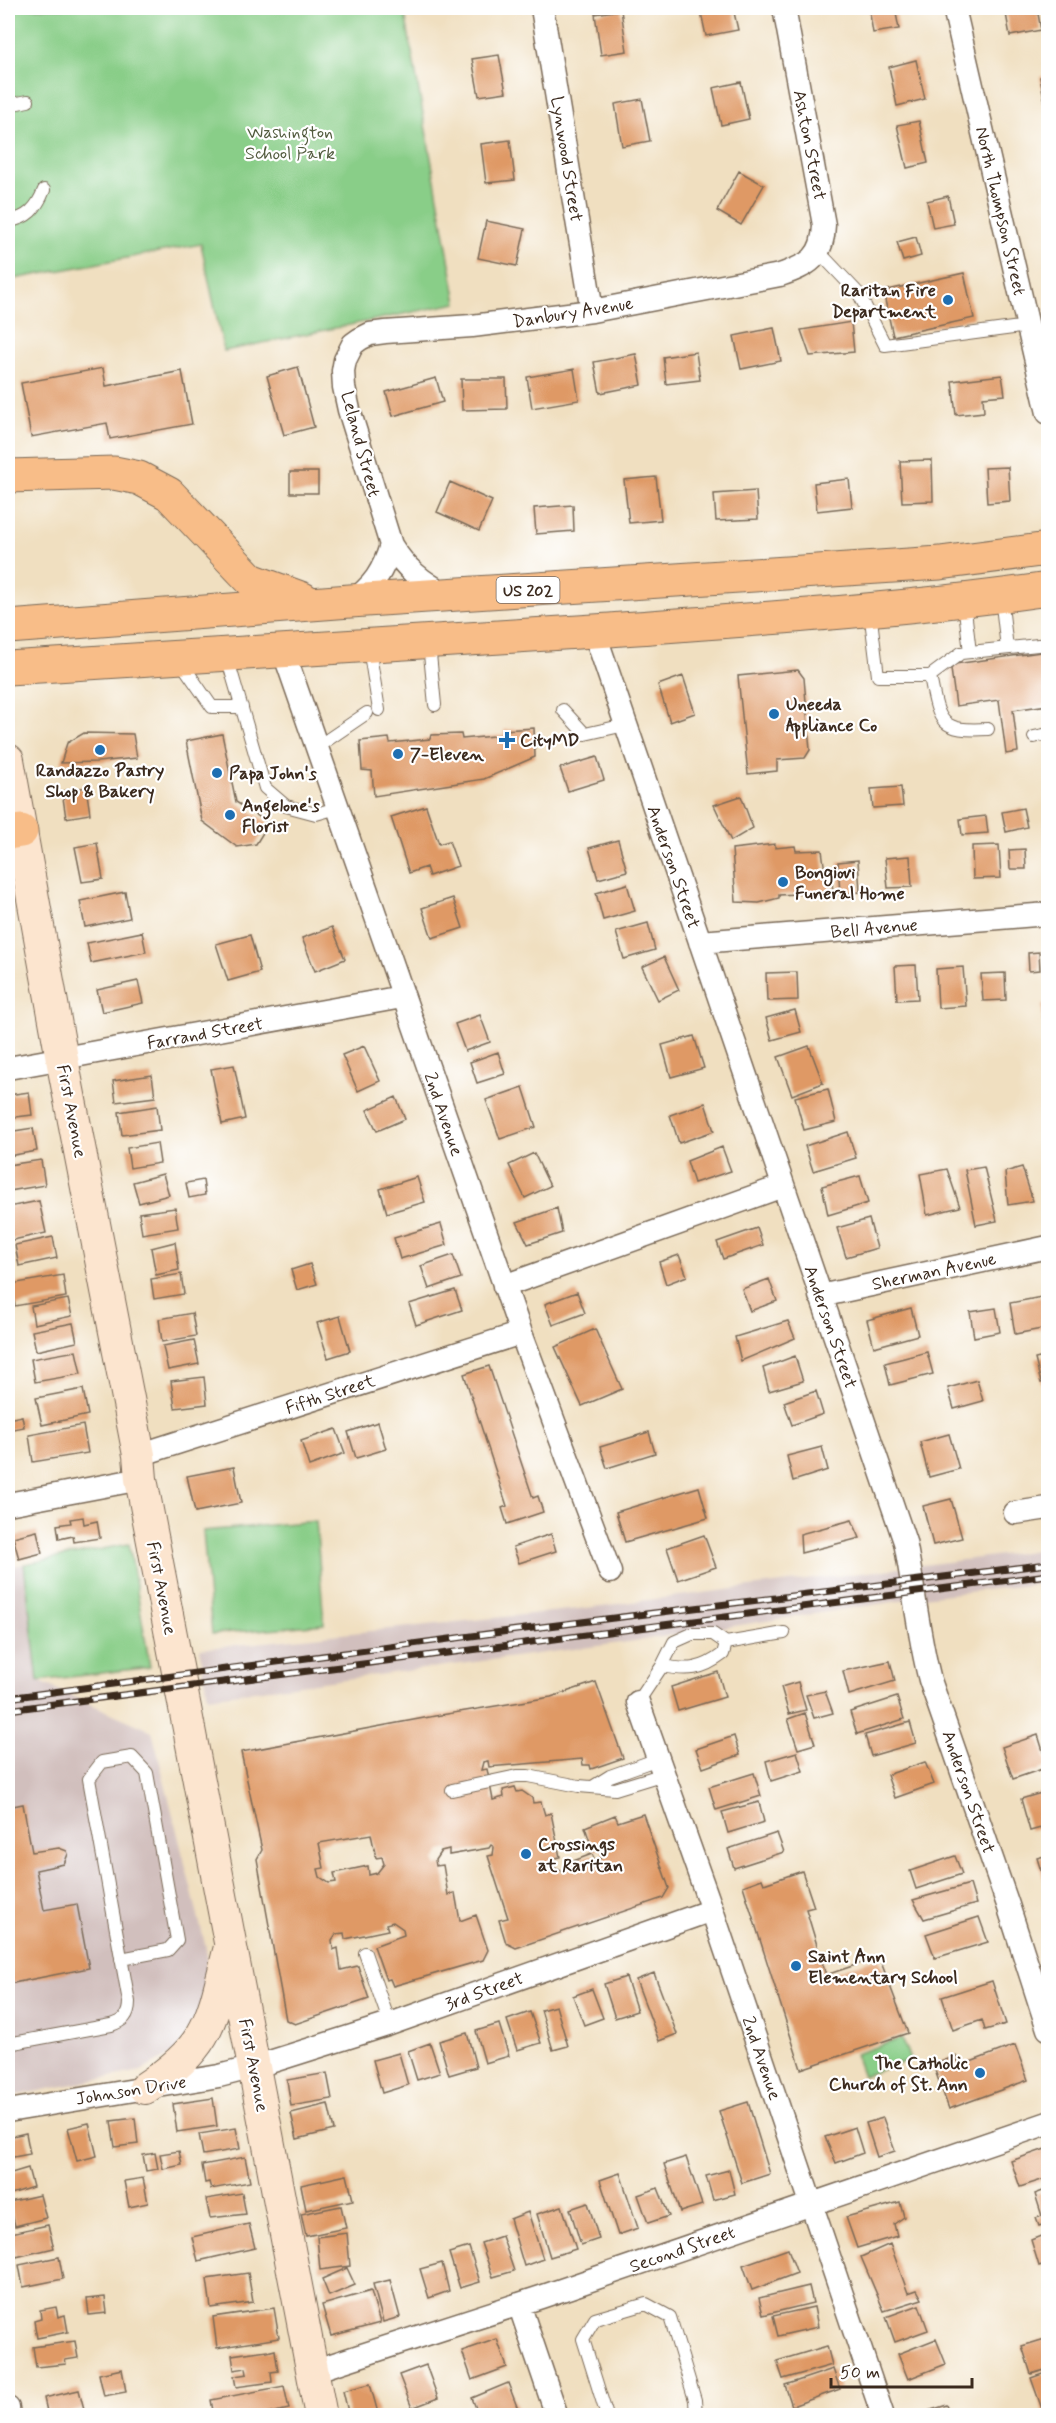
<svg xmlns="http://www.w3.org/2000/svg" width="1056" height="2423" font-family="Mynerve,sans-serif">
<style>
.industrial{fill:#d1bfbd}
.green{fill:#89ce88;stroke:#627c53;stroke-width:1.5}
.building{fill:#df9965;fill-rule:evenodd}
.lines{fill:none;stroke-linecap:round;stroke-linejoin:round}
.lane-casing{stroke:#7a6957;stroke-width:14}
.street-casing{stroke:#7a6957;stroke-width:25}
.secondary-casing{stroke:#7a6957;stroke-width:34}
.highway-casing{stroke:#7a6957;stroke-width:35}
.lane{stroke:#fff;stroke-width:12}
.street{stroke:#fff;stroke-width:22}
.secondary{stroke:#fce5cf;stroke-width:32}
.highway{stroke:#f8bd88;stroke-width:33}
.rail-casing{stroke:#3b2a1e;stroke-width:7}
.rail{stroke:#fff;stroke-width:4.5;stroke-dasharray:14;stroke-linecap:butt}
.poi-dot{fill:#1f6fb2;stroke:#fff;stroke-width:2}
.labels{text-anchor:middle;stroke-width:4.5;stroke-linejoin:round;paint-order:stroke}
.shield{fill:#fff;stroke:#766a62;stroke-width:1.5}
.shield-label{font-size:16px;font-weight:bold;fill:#3b2a1e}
.park-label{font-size:18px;fill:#525b3e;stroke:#fff}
.street-label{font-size:18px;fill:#3b2a1e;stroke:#fff}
.poi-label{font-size:18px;font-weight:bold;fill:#3b2a1e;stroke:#fff;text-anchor:start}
</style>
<rect width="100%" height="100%" fill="#fff"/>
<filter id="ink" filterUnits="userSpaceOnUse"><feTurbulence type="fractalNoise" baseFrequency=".0167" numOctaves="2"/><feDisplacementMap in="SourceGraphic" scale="12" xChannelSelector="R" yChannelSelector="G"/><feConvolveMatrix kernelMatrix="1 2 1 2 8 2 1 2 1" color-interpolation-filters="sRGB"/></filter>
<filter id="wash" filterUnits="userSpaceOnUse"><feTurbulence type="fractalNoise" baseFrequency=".008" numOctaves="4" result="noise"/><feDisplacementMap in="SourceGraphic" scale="24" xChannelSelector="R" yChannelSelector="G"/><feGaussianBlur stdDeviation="1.35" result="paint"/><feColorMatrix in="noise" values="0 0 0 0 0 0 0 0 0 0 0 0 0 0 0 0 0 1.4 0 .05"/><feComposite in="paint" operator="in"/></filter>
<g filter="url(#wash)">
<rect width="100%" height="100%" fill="#f0dfc0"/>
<path class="industrial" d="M1048 1549V1583L932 1596 628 1642 208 1697 200 1649 578 1609Z
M24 1564 38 1681 152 1731 206 1948 211 1990 177 2051 141 2071 8 2097V1567Z"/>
<path class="green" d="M8 8H404L457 303 224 351 201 244 8 280Z
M316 1521 324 1624 212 1634 203 1531Z
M129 1544 150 1667 38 1681 24 1564Z
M902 2038 910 2060 863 2076 855 2054Z"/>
<g id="blocks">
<path class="building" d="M456 8H479V11L456 12Z
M700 8H733L738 30 706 36Z
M869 8H895L899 29 873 33Z
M1005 8H1037L1041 30 1010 36Z
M621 10 627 51 601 55 595 14Z
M499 55 506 92 479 96 472 59Z
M916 60 925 99 897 106 889 67Z
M1048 75V114H1047L1040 77Z
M741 82 749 119 721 125 713 88Z
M642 99 650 141 622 146 615 104Z
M919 121 928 163 907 168 897 125Z
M510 140 515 180 486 183 481 144Z
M739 171 764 185 741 225 717 211Z
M948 196 954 224 933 228 927 201Z
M486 221 525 229 517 266 478 258Z
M916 237 921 256 903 261 897 242Z
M964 273 974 318 893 336 883 291Z
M851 322 854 352 810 356 801 330Z
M774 328 781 361 741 369 734 336Z
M696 352 700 380 666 384 663 357Z
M636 354 642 385 600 393 594 362Z
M298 367 314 427 284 435 267 376Z
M103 368 106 386 182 371 192 424 110 439 107 423 31 437 21 383Z
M574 369 579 400 532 408 527 377Z
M1002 375 1005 395 983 397 984 412 956 415 952 381Z
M436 378 443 402 393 416 386 392Z
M461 379H506L507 409 462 410Z
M932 460 933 501 902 502 900 461Z
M1008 467 1010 501 987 503 985 468Z
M290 472H318V493H290Z
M656 477 661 520 629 523 624 480Z
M849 479 852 507 817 511 814 483Z
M450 482 492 501 479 531 437 512Z
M756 491 758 519 716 521 714 494Z
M573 505 574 531 536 534 534 508Z
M1048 651V705L1013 710 1018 752 1006 754 999 700 956 706 951 669 955 664Z
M798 670 804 678 810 750 805 758 777 760V771L748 774 738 676Z
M683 676 695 713 670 722 658 685Z
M534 728 535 757 484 779 374 796 372 771 362 770 360 741 389 738 390 743 430 739 431 735 461 734 462 739 504 735V730Z
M84 733 133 734 137 758 97 762 61 763 67 743Z
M222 734 236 802 269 823 256 844 237 847 202 821 186 741Z
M597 757 604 780 568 791 560 768Z
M86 787 90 814 66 818 62 791Z
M901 787 903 806 873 808 871 789Z
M741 796 753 828 731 841 714 805Z
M426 806 439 844 449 841 458 866 429 876 426 867 409 873 391 817Z
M1023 808 1027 827 1006 832 1002 812Z
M986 816 988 833 962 835 960 819Z
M618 840 627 871 598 879 589 848Z
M97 843 103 879 82 882 75 847Z
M775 844V848L795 846 796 851 822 850 825 872 831 871 833 892 779 895V898L759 903 736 902 732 849Z
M999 845 1001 878 973 879 972 846Z
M1025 849 1026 869H1010L1009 850Z
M910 856 912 887 888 888 885 858Z
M858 860 860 892 840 894 838 862Z
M627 884 635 911 603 920 596 893Z
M125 892 130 918 85 927 80 901Z
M453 898 463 928 432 938 422 908Z
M648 923 655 950 624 959 616 932Z
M332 927 345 959 315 971 302 938Z
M142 932 146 952 91 963 87 943Z
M250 935 260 972 228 981 216 944Z
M1039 952 1040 970 1029 971 1028 953Z
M664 957 679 990 658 1000 642 967Z
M916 965 918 999 897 1000 895 966Z
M963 967 966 1006 938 1008 936 969Z
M797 972 798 1000 767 1001 766 973Z
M1005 973 1006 1000 983 1001 981 974Z
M138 981 143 1003 102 1012 97 990Z
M1042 1004H1048V1023H1043Z
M795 1010 801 1032 772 1040 766 1018Z
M480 1015 490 1042 465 1051 455 1024Z
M694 1036 704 1068 671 1077 662 1045Z
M364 1046 380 1081 358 1091 342 1055Z
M809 1046 823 1083 792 1095 778 1057Z
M498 1052 505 1074 477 1083 470 1062Z
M234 1065 245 1119 222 1124 211 1069Z
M152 1075 155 1097 116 1102 113 1081Z
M523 1087 536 1127 500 1139 486 1100Z
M828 1089 836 1122 804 1130 795 1097Z
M29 1092 32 1115 8 1118V1095Z
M396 1097 405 1119 377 1131 367 1110Z
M705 1103 714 1131 679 1143 670 1115Z
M157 1106 160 1130 122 1135 119 1112Z
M33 1128 37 1151 8 1156V1132Z
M848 1132 856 1158 813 1171 805 1146Z
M157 1143 160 1163 130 1168 127 1148Z
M722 1147 731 1171 694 1183 687 1161Z
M534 1153 550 1186 525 1198 509 1165Z
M41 1160 45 1185 9 1191 8 1165Z
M984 1167 997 1221 976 1225 965 1170Z
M1022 1167 1033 1201 1008 1205 1005 1172Z
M947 1169 960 1207 927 1215 920 1174Z
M163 1174 169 1195 139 1203 133 1182Z
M860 1176 868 1203 828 1215 822 1186Z
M417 1177 425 1202 387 1213 380 1189Z
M203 1180 205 1195 189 1198 186 1183Z
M39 1201 46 1233 8 1241V1207Z
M175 1208 178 1228 142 1234 139 1213Z
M557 1208 562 1233 528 1244 517 1222Z
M869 1219 877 1248 846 1257 837 1228Z
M441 1224 447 1245 400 1259 394 1238Z
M757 1228 763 1245 723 1259 717 1242Z
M53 1237 57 1258 19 1266 15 1245Z
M175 1242 179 1270 156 1275 151 1248Z
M453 1255 461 1278 429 1289 421 1266Z
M679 1255 687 1276 666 1284 659 1262Z
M310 1264 317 1284 297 1290 291 1270Z
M181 1274 184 1294 154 1299 151 1279Z
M63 1275 66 1297 15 1306 11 1284Z
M769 1279 777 1301 750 1311 742 1289Z
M455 1290 462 1310 416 1325 409 1304Z
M577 1292 585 1313 553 1325 545 1304Z
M1042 1297 1047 1328 1015 1334 1010 1303Z
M68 1299 72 1316 34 1324 31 1306Z
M911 1308 918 1335 874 1347 867 1320Z
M996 1308 1000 1332 974 1337 970 1312Z
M192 1313 196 1336 162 1342 159 1319Z
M340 1316 350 1351 328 1358 317 1323Z
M788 1321 795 1338 741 1361 735 1337Z
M73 1323 77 1342 36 1351 32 1331Z
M595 1329 622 1389 582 1406 555 1347Z
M194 1340 199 1364 168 1370 163 1346Z
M76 1351 81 1374 35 1382 31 1359Z
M927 1352 933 1374 890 1385 885 1363Z
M795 1356 803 1381 769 1391 763 1368Z
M1048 1356V1381L1041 1383 1035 1359Z
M489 1366 533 1498 538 1496 543 1512 507 1524 502 1508 507 1506 464 1374Z
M204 1377 207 1404 175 1408 171 1381Z
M977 1380 983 1401 954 1409 948 1388Z
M83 1389 88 1415 42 1425 36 1398Z
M816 1391 823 1414 792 1425 784 1402Z
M22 1416 24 1427 8 1430V1419Z
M378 1422 386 1449 356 1458 348 1432Z
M83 1425 88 1453 33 1462 29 1435Z
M336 1429 345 1453 309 1466 301 1441Z
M649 1432 655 1453 607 1468 600 1447Z
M949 1434 959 1469 929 1477 920 1442Z
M822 1447 828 1470 793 1481 787 1456Z
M234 1467 241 1503 195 1512 187 1476Z
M699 1487 708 1518 625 1542 616 1512Z
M951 1499 962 1538 933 1545 923 1506Z
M83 1517 84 1524 97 1521 100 1538 74 1542 73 1536 59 1539 57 1525 71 1523 70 1519Z
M852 1520 860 1538 801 1553 800 1534Z
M37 1531 42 1553 19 1559 13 1537Z
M551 1534 556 1551 519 1563 513 1547Z
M704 1535 716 1567 678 1580 667 1548Z
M890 1661 895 1681 849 1695 843 1671Z
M718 1672 725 1697 678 1711 671 1687Z
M596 1682 623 1758 591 1769 590 1765H583L582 1759 489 1767 488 1761 483 1762 481 1770 487 1769 493 1800 504 1797 503 1790 515 1787 517 1792 522 1791 532 1798 533 1803 541 1802 545 1815 551 1813 560 1857 550 1859 553 1867 563 1872 570 1869 568 1863 592 1854 595 1860 600 1859 603 1853 601 1848 593 1851 585 1827 615 1815 618 1822 643 1814 669 1888 663 1898 516 1948 506 1943 499 1920 508 1918 488 1856 493 1855 494 1847 491 1845 489 1848 449 1855V1849L441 1851 435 1860 436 1866 443 1865 448 1895 455 1893 460 1921 476 1915 488 1950 483 1960 393 1986 390 1979 386 1980 374 1946 404 1935 403 1929 393 1922 386 1924 388 1930 345 1939 344 1933 336 1934 332 1940 333 1950 338 1948 341 1970 358 1966 369 1999 295 2024 286 2020 257 1859 262 1850 241 1752 435 1716 551 1697ZM371 1834 376 1858 382 1857 384 1864 377 1873 369 1875 368 1866 334 1873 336 1882 329 1883 320 1877 318 1869 324 1868 319 1843Z
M798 1682 806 1710 789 1714 781 1687Z
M825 1691 833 1713 814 1718 806 1695Z
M897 1697 904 1719 857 1734 850 1712Z
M805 1713 815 1744 798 1749 788 1719Z
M910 1722 916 1743 871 1756 865 1735Z
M1038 1735 1048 1767 1013 1779 1002 1747Z
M734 1736 740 1755 703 1768 696 1749Z
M797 1752 803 1771 771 1781 766 1761Z
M925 1762 934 1784 895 1798 887 1775Z
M754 1773 761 1796 716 1810 709 1787Z
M1048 1791V1826L1030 1831 1021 1799Z
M759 1802 764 1822 728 1833 722 1812Z
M23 1804 32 1852 59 1848 67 1851 68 1854 64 1864 36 1870 44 1910 77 1904 89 1968 8 1984V1807Z
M777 1833 784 1852 734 1868 728 1849Z
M1048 1855V1886L1046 1887 1037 1858Z
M955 1856 962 1874 916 1889 910 1871Z
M802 1871 814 1907 806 1909 826 1975 879 1957 908 2033 801 2069 743 1886 762 1879 764 1884Z
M970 1884 976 1904 924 1919 913 1900Z
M979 1917 988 1942 935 1958 926 1934Z
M654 1973 677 2034 659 2041 636 1980Z
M626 1977 637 2011 615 2018 604 1984Z
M992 1981 1006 2024 985 2030 982 2020 953 2030 942 1997Z
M592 1989 603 2018 584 2025 573 1996Z
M556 2006 568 2046 553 2050 541 2010Z
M530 2012 541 2043 517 2050 507 2020Z
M499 2024 509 2056 485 2063 476 2031Z
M467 2033 476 2067 449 2075 439 2041Z
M430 2043 440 2073 417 2080 408 2051Z
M1015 2045 1028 2080 949 2109 933 2065 956 2056 960 2066Z
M399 2053 408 2085 382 2093 373 2060Z
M327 2073 332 2099 291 2106 287 2080Z
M213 2098 217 2126 177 2132 173 2104Z
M748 2102 770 2174 742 2183 719 2111Z
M328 2104 334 2130 297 2139 291 2113Z
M135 2118 138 2144 115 2147 111 2121Z
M883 2118 895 2151 877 2157 866 2123Z
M89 2123 97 2156 77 2161 68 2128Z
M855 2127 863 2153 836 2163 825 2137Z
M236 2128 240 2149 203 2155 199 2134Z
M26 2133 30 2154 8 2158V2137Z
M1048 2148V2178L1020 2187 1011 2161Z
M179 2151 182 2165 163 2169 160 2154Z
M155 2153 158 2169 146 2171 143 2155Z
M245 2157 250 2182 211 2189 209 2182 205 2183 202 2165Z
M686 2157 702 2205 680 2212 664 2164Z
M28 2168 33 2187 8 2195V2174Z
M729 2170 735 2194 713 2200 706 2176Z
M620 2173 638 2228 618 2235 600 2180Z
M347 2175 353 2200 306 2210 301 2185Z
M143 2178 148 2203 129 2207 124 2181Z
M658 2188 669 2216 648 2223 638 2195Z
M1048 2189V2223L1039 2226 1036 2218 1042 2216 1035 2194Z
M242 2193 246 2214 210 2218 206 2199Z
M40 2195 46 2218 15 2226 9 2202Z
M900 2202 904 2217 894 2224 897 2236 857 2248 846 2217Z
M588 2203 599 2239 581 2245 570 2209Z
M341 2206 346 2228 306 2236 301 2214Z
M562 2206 576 2249 550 2257 537 2214Z
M528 2212 543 2259 524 2266 510 2219Z
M249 2224 255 2248 198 2261 192 2237Z
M48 2225 54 2248 16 2257 11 2233Z
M347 2233 350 2266 320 2270 317 2237Z
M1048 2233V2263L1039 2266 1031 2240Z
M502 2236 514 2271 493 2277 481 2243Z
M890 2244 908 2293 917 2290 922 2299 884 2311 861 2257Z
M469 2247 480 2282 460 2288 449 2253Z
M788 2249 797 2273 752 2290 743 2265Z
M59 2257 63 2279 23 2287 19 2265Z
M442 2263 449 2291 429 2298 420 2269Z
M347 2268 355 2285 329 2296 322 2279Z
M248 2273 253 2302 211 2308 207 2279Z
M390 2280 400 2317 383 2322 373 2284Z
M809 2286 813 2303 763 2315 759 2298Z
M371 2291 380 2323 331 2336 322 2305Z
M105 2297 107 2313 89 2315 87 2299Z
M919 2305 928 2330 895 2342 886 2317Z
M56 2307 58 2317 65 2315 68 2332 37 2338 34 2321 41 2319 40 2310Z
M814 2307 818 2327 778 2336 773 2316Z
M274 2308 279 2338 217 2348 213 2317Z
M1048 2338V2369L1031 2374 1022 2346Z
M497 2339 507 2367 472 2380 462 2351Z
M936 2339 946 2364 908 2379 898 2354Z
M75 2341 78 2358 65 2360 66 2364 36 2367 33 2347Z
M827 2346 832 2365 783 2379 777 2361Z
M267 2350V2352L275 2350 278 2371 271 2372 272 2382 236 2387 234 2376 247 2374 246 2368 234 2370 232 2355Z
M426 2365 438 2398 412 2408 399 2375Z
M122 2369 126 2392 104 2396 99 2374Z
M833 2369 840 2389 792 2406 785 2385Z
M1048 2372V2411L1043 2412 1031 2378Z
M508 2383 519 2412 509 2416H479L472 2398Z
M370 2384 378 2413 349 2416 343 2391Z
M284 2386 289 2409 257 2416H214L211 2400Z
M79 2390 84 2409 59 2416H48L44 2398Z
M947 2405 951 2416H915V2415Z"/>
</g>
</g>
<g filter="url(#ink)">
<use href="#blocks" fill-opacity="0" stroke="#7a6957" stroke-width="1.5"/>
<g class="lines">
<g class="lane-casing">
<path id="lane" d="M8 105 28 101
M8 221C27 219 37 208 44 190
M819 252 859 294 885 345 1028 326
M1001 597 1007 648
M964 602 970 652
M870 611 878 676H930C939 722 939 732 988 729
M429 644 435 705
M369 648 379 710
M227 657 265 788 286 806 316 814 337 808
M180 661 212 707H242
M930 676 961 653 1048 644
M563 710 585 734 625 725
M1034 737 1048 734
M317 747 367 713
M662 1666C688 1671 702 1670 723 1654L726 1643 784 1633
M638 1702 662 1666 674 1642 692 1634H713L726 1643
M594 1786 610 1776 658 1759
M452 1790 517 1776H528L579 1786 615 1789 664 1774
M365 1953 390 2024
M8 2044 111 2025C123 2021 129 2016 129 2002L89 1779 102 1762 132 1757 147 1773 177 1940 168 1950 121 1959
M607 2416 583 2339 595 2319 646 2304 670 2317 695 2400 696 2416"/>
</g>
<g class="street-casing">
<path id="street" d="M542 8 592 311
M954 8 1048 413
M447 595C422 582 406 569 391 545L349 410 344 387 343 371 345 360 353 344 360 339 370 334 385 332 472 326 592 311 780 275C809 265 823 258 824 225L784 8
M350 601C373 589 384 569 391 545
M594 631 905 1542C914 1587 918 1635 930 1680L1008 1905 1048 2029
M284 653 521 1333 610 1572
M700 942 1048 914
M8 1068 402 997
M504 1286 783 1186
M820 1296 1048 1247
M139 1455 521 1333
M8 1504 141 1479
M1015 1513 1048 1508
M638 1702 712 1910 883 2416
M8 2111 219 2076 254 2067 390 2024 712 1910
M519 2304 557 2416
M313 2371 541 2297 1048 2123
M8 2408 9 2416"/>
</g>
<g class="secondary-casing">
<path id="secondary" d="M8 760 62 1059 139 1455 141 1479 321 2416
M145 2088C210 2046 211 2022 229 1951"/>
</g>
<g class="highway-casing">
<path id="highway" d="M8 476 114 473 139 478 169 494 251 580 303 599
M8 627 350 601 940 563 1048 549
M8 668C208 656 409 644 610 630 756 619 903 610 1048 589
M8 833 21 831"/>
</g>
<use href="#lane" class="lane"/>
<use href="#street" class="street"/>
<use href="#secondary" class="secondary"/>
<use href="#highway" class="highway"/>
<g class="rail-casing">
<path id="rail" d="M8 1698 517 1630 1048 1564
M8 1710 1048 1575"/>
</g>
<use href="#rail" class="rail"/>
</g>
</g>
<g class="poi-dot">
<circle cx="948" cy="300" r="6"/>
<circle cx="774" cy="714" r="6"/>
<path d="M504 731h6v6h6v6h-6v6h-6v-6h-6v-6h6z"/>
<circle cx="100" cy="750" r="6"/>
<circle cx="398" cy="754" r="6"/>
<circle cx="217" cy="773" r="6"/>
<circle cx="230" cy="815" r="6"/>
<circle cx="783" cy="882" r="6"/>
<circle cx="526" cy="1854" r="6"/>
<circle cx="796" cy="1966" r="6"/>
<circle cx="980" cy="2073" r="6"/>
</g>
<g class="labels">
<rect class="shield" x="496.5" y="577" width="63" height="26" rx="4.5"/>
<g class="shield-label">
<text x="528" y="596">US 202</text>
</g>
<g class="park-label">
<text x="290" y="138">Washington<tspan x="290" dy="21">School Park</tspan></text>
</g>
<g class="street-label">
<text transform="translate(810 145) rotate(79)" y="6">Ashton Street</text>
<text transform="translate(567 159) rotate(81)" y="6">Lynwood Street</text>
<text transform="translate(1001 211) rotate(77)" y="6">North Thompson Street</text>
<text transform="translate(573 312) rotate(-9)" y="6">Danbury Avenue</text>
<text transform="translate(361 444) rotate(75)" y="6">Leland Street</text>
<text transform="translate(674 867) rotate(71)" y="6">Anderson Street</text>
<text transform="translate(874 928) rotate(-5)" y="6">Bell Avenue</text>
<text transform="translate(205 1033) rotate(-10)" y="6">Farrand Street</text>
<text transform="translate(72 1111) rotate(79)" y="6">First Avenue</text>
<text transform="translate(444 1114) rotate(71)" y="6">2nd Avenue</text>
<text transform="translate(934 1271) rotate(-12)" y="6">Sherman Avenue</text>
<text transform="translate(831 1327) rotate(71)" y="6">Anderson Street</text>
<text transform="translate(330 1394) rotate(-18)" y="6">Fifth Street</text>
<text transform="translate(162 1588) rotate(79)" y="6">First Avenue</text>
<text transform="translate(969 1792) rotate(71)" y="6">Anderson Street</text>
<text transform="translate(484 1991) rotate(-20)" y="6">3rd Street</text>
<text transform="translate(762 2058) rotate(71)" y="6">2nd Avenue</text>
<text transform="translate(254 2065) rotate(79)" y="6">First Avenue</text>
<text transform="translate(131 2090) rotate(-9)" y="6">Johnson Drive</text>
<text transform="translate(682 2249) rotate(-19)" y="6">Second Street</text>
</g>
<g class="poi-label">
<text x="936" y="296" text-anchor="end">Raritan Fire<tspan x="936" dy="21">Department</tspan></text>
<text x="786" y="710">Uneeda<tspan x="786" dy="21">Appliance Co</tspan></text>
<text x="520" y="746">CityMD</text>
<text x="410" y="760">7-Eleven</text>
<text x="100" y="776" text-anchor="middle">Randazzo Pastry<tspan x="100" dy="21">Shop &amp; Bakery</tspan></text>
<text x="229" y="779">Papa John's</text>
<text x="242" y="811">Angelone's<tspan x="242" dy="21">Florist</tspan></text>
<text x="795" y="878">Bongiovi<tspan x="795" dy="21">Funeral Home</tspan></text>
<text x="538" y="1850">Crossings<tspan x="538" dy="21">at Raritan</tspan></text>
<text x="808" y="1962">Saint Ann<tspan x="808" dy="21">Elementary School</tspan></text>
<text x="968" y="2069" text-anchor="end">The Catholic<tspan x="968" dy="21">Church of St. Ann</tspan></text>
</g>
</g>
<rect width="1056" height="2423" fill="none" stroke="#fff" stroke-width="30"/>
<path d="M831 2378v9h141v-9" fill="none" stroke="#3b2a1e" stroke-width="3"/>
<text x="840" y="2378" font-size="18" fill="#3b2a1e" stroke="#ffffff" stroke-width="4.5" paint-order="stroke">50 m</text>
</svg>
